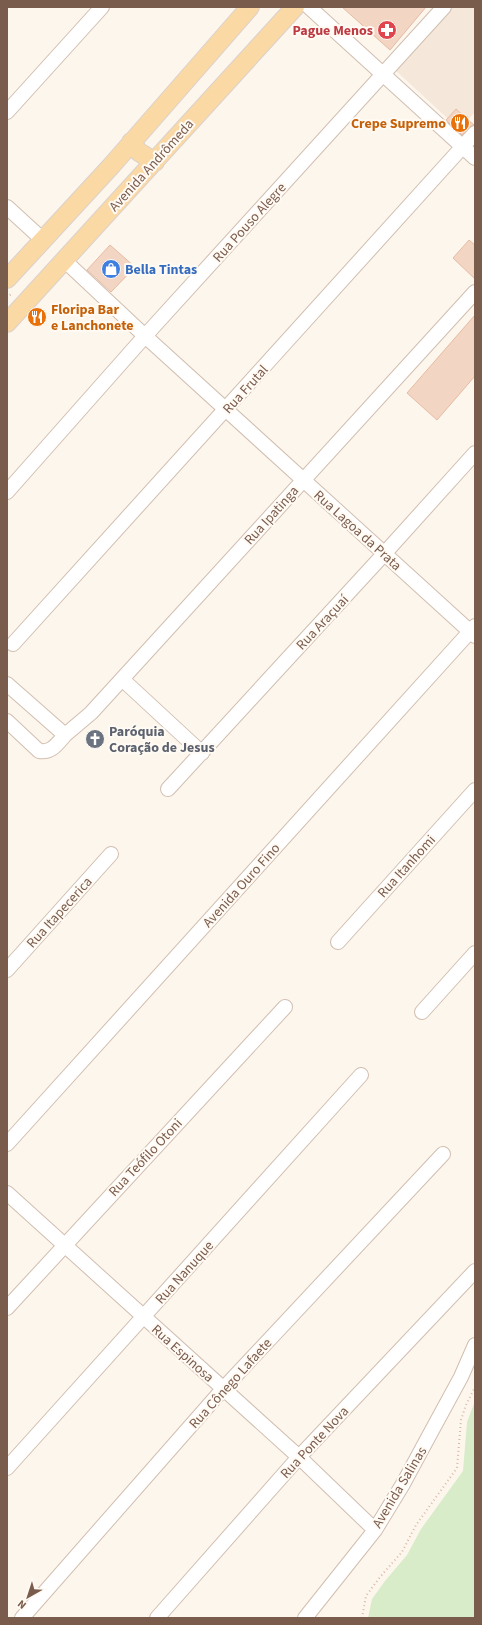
<svg xmlns="http://www.w3.org/2000/svg" width="482" height="1625" font-family="'Source Sans 3',sans-serif">
<style>
.residential{fill:#f5e8da}
.green{fill:#d8ecc9}
.building{fill:#f3d5c3;stroke:#e6bba3}
.lines{fill:none;stroke-linecap:round;stroke-linejoin:round}
.minor-casing{stroke:#d1beb0;stroke-width:16}
.major-casing{stroke:#dad1cd;stroke-width:20}
.path{stroke:#d9b8a5;stroke-width:2;stroke-dasharray:1 3;stroke-linecap:butt}
.minor{stroke:#fff;stroke-width:14}
.major{stroke:#fbd9a5;stroke-width:18}
.labels{text-anchor:middle;stroke-width:4;stroke-linejoin:round;paint-order:stroke}
.health-label{font-size:14px;font-weight:bold;fill:#be3a42;stroke:#fffaf3;text-anchor:end}
.food-label{font-size:14px;font-weight:bold;fill:#c56008;stroke:#fffaf3;text-anchor:end}
.street-label{font-size:14px;fill:#7a5c4d;stroke:#fffaf3}
.shop-label{font-size:14px;font-weight:bold;fill:#366cbe;stroke:#fffaf3;text-anchor:start}
.worship-label{font-size:14px;font-weight:bold;fill:#5b616d;stroke:#fffaf3;text-anchor:start}
</style>
<rect width="100%" height="100%" fill="#fdf6ec"/>
<path class="residential" d="M450 7H475V112L459 129 394 69Z"/>
<path class="green" d="M475 1401V1618H368L372 1599 385 1581 407 1555 421 1529 463 1471 467 1422Z"/>
<path class="building" d="M342 7H426L390 50Z
M456 109 474 125 469 127 462 135 446 120Z
M469 240 475 245V279L453 258Z
M110 245 135 267 111 292 87 270Z
M475 315V376L437 420 407 393Z"/>
<g class="lines">
<g class="minor-casing">
<path id="minor" d="M309 7 475 158
M7 112 102 7
M7 207 43 240
M64 260 145 336 475 636
M7 492 145 336 444 7
M13 644 475 133
M122 679 202 753
M7 684 65 735C57 744 52 753 39 751L7 721
M65 735 91 713 475 292
M168 789 384 554 475 453
M338 942 475 790
M7 970 111 854
M422 1012 475 953
M7 1144 475 626
M7 1193 299 1457 375 1530
M7 1308 285 1007
M7 1468 361 1075
M22 1618 223 1389 443 1154
M157 1618 299 1457 475 1271
M305 1618 375 1530 403 1484 430 1434 461 1377 475 1345"/>
</g>
<g class="major-casing">
<path id="major" d="M131 142 139 152 155 162
M7 279 112 165 250 7
M7 323 295 7"/>
</g>
<path class="path" d="M7 298 12 293
M362 1618 366 1596 380 1577 402 1552 416 1525 457 1468 461 1420 466 1405 475 1387"/>
<use href="#minor" class="minor"/>
<use href="#major" class="major"/>
</g>
<defs>
<g id="pharmacy-disc" transform="scale(1)"><circle r="9.5" fill="#e0444e" stroke="#fffaf3"/><path d="M-2-6h4v4h4v4h-4v4h-4v-4h-4v-4h4Z" fill="#fff"/></g>
<g id="restaurant-disc" transform="scale(1)"><circle r="9.5" fill="#e8710a" stroke="#fffaf3"/><path d="M-5-6h1v4h1v-4h1v4h1v-4h1v5L-1.5 .5V6h-2V.5L-5-1ZM5-6V6H3V1.5H1.5Q1.5-4 5-6Z" fill="#fff"/></g>
<g id="shop-disc" transform="scale(1)"><circle r="9.5" fill="#3f7fe0" stroke="#fffaf3"/><path d="M-5-2.5h2.3a2.7 3.5 0 0 1 5.4 0H5L5.5 6h-11ZM-1.5-2.5h3a1.5 2.3 0 0 0-3 0Z" fill="#fff"/></g>
<g id="church-disc" transform="scale(1)"><circle r="9.5" fill="#6b7280" stroke="#fffaf3"/><path d="M-1.2-6h2.4v3.5h3.3v2.4h-3.3V6h-2.4V-.1h-3.3v-2.4h3.3Z" fill="#fff"/></g>
</defs>
<g fill-rule="evenodd">
<use href="#pharmacy-disc" x="387" y="30"/>
<use href="#restaurant-disc" x="460" y="123"/>
<use href="#shop-disc" x="111" y="269"/>
<use href="#restaurant-disc" x="37" y="317"/>
<use href="#church-disc" x="95" y="739"/>
</g>
<g class="labels">
<g class="health-label">
<text x="373" y="35">Pague Menos</text>
</g>
<g class="food-label">
<text x="446" y="128">Crepe Supremo</text>
<text x="51" y="314" text-anchor="start">Floripa Bar<tspan x="51" dy="16">e Lanchonete</tspan></text>
</g>
<g class="street-label">
<text transform="translate(151 165) rotate(-48)" y="5">Avenida Andrômeda</text>
<text transform="translate(249 222) rotate(-48)" y="5">Rua Pouso Alegre</text>
<text transform="translate(245 389) rotate(-48)" y="5">Rua Frutal</text>
<text transform="translate(271 515) rotate(-48)" y="5">Rua Ipatinga</text>
<text transform="translate(358 530) rotate(42)" y="5">Rua Lagoa da Prata</text>
<text transform="translate(322 622) rotate(-47)" y="5">Rua Araçuaí</text>
<text transform="translate(406 866) rotate(-48)" y="5">Rua Itanhomi</text>
<text transform="translate(241 885) rotate(-48)" y="5">Avenida Ouro Fino</text>
<text transform="translate(59 912) rotate(-48)" y="5">Rua Itapecerica</text>
<text transform="translate(145 1157) rotate(-47)" y="5">Rua Teófilo Otoni</text>
<text transform="translate(184 1272) rotate(-48)" y="5">Rua Nanuque</text>
<text transform="translate(183 1353) rotate(42)" y="5">Rua Espinosa</text>
<text transform="translate(230 1383) rotate(-48)" y="5">Rua Cônego Lafaete</text>
<text transform="translate(314 1442) rotate(-47)" y="5">Rua Ponte Nova</text>
<text transform="translate(399 1487) rotate(-59)" y="5">Avenida Salinas</text>
</g>
<g class="shop-label">
<text x="125" y="274">Bella Tintas</text>
</g>
<g class="worship-label">
<text x="109" y="736">Paróquia<tspan x="109" dy="16">Coração de Jesus</tspan></text>
</g>
</g>
<rect width="482" height="1625" fill="none" stroke="#7a5c4d" stroke-width="16"/>
<g transform="translate(28 1597) rotate(219)" stroke="#fffaf3" stroke-width="3" paint-order="stroke">
<path d="M0-3L7 15L0 10L-7 15Z" fill="#7a5c4d"/>
<text y="-6" font-size="11" font-weight="bold" text-anchor="middle" fill="#7a5c4d">N</text>
</g>
</svg>
